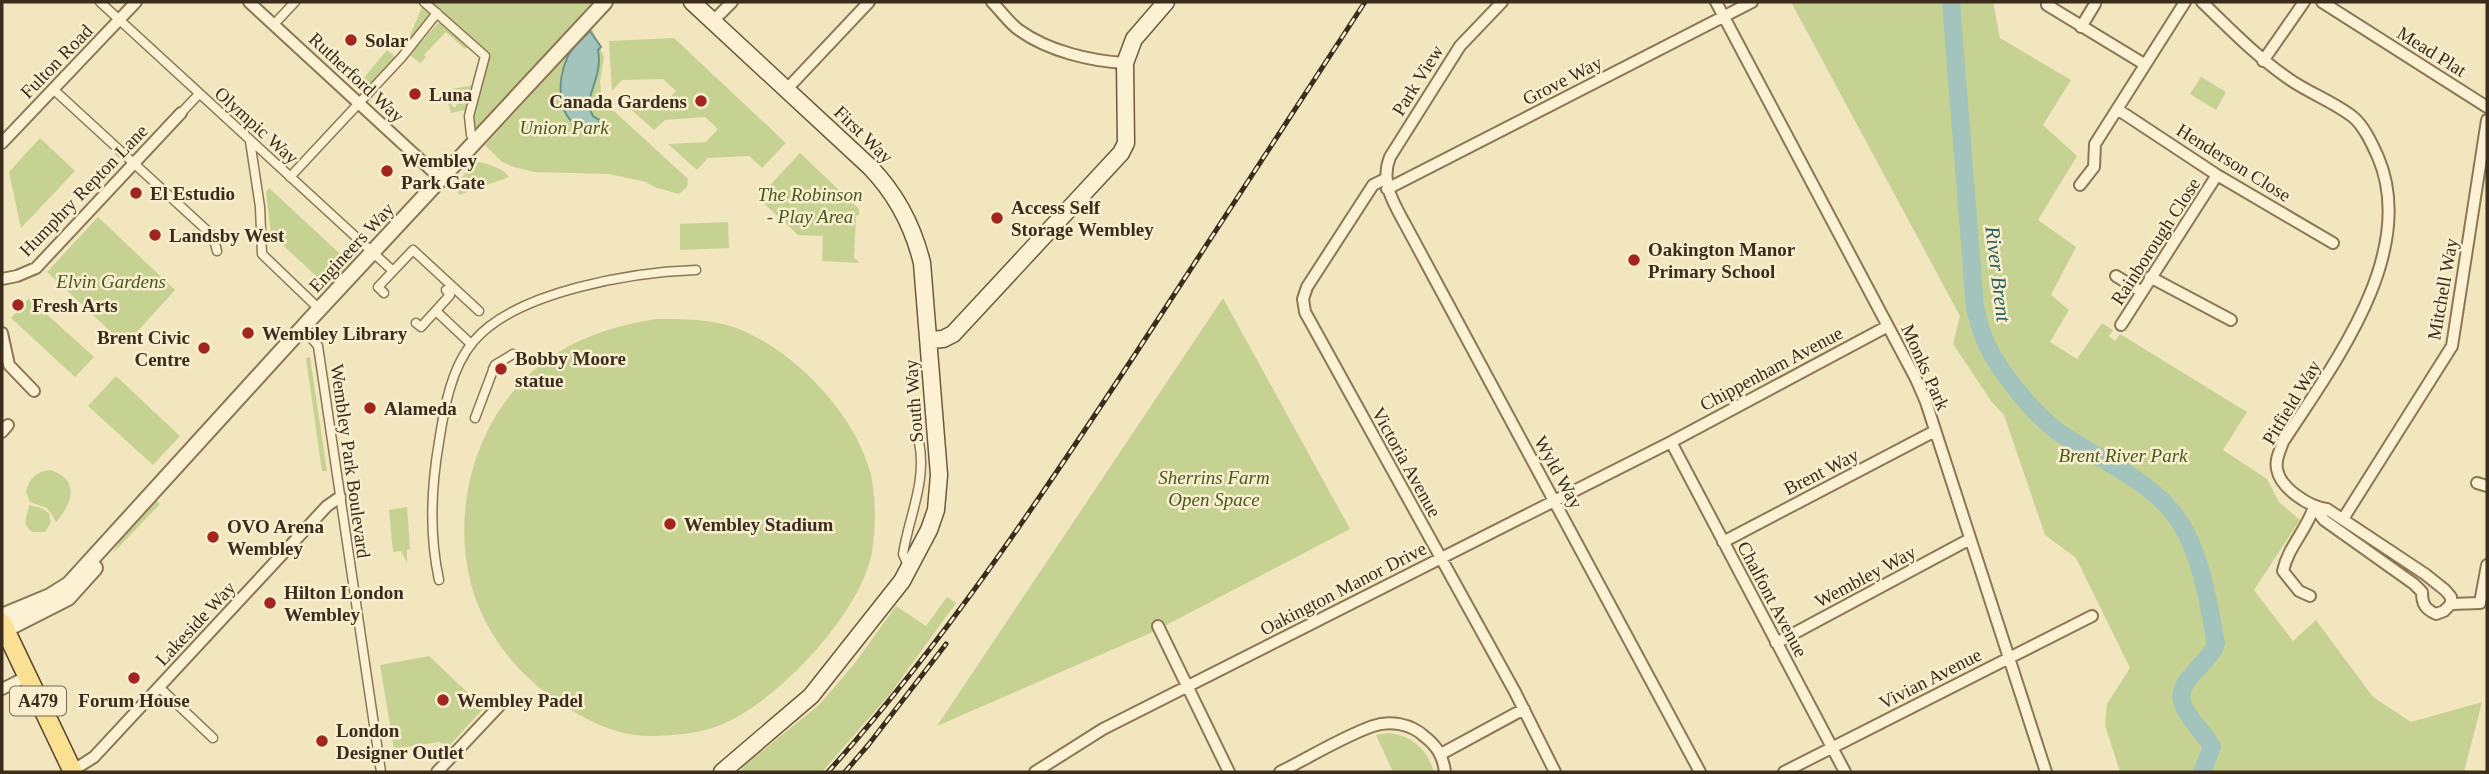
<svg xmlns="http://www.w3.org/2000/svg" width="2489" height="774" font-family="Georgia,serif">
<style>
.green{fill:#c6d292}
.water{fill:#a2c4bc;stroke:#68938b;stroke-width:2}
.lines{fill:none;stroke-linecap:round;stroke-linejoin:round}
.river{stroke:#a2c4bc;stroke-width:18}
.pedestrian-casing{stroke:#8d7655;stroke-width:11}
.minor-casing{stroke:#8d7655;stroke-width:14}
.tertiary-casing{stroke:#8d7655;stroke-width:18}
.secondary-casing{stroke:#6f5738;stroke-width:19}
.primary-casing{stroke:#5a432a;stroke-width:21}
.pedestrian{stroke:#fcf2d3;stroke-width:8}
.minor{stroke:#fcf2d3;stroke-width:10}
.tertiary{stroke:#fcf2d3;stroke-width:14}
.secondary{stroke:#fcf2d3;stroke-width:16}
.primary{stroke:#fae092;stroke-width:18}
.rail-casing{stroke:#3b2c1b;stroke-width:5}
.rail{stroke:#f9efcf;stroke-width:2.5;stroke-dasharray:8;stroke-linecap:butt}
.poi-dot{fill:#a3251f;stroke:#f9efcf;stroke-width:2.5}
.labels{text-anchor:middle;stroke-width:5;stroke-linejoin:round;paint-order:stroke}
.shield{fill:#f9efcf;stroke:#746651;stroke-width:2}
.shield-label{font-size:18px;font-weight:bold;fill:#3b2c1b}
.poi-label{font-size:19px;font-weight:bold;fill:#3b2c1b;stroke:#f9efcf;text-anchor:start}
.street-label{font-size:19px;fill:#3b2c1b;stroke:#f9efcf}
.park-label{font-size:19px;font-style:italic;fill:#485a20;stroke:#f9efcf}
.water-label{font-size:21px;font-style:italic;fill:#295c5c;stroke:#f9efcf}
</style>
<rect width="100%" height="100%" fill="#f2e6bf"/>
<path class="green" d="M417 2 427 8 429 15 418 33 403 49 386 34 404 40 409 38 422 7Z
M422 2H594L471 135 469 128 485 56Z
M1791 2H1993L2000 38 2071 80 2043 125 2077 156 2038 220 2076 247 2051 295 2069 310 2050 342 2077 359 2102 323 2113 330 2109 336 2115 341 2120 334 2247 412 2223 450 2267 479 2279 502 2300 520 2254 590 2293 641 2316 620 2373 697 2411 722 2482 702 2464 772H2120L2105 725 2107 704 2130 668 2076 558 2045 535 2004 415 1991 401 1953 344 1960 316Z
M438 23 446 25 468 46 465 49 446 32 424 55 426 57 420 63 410 55Z
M592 29 604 57 600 82 602 100 688 179 687 187 679 194 654 187 646 182 609 174 534 172 514 167 502 162 485 145Z
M674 38 786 143 762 168 749 156 708 158 697 170 668 144 706 142 718 129 705 117 665 120 654 130 626 105 665 103 676 91 663 79 622 80 612 91 609 41Z
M387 50 395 57 364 90 347 75 352 69 363 79Z
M2201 77 2226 92 2216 110 2190 94Z
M474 85 465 110 451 113 445 90 450 95 452 106 455 108 463 94 460 92 454 97 452 89Z
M40 138 75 171 21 228 9 172Z
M800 153 859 209V215L856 216 854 258 860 263 822 261 823 236 798 235 758 198Z
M480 162C490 165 503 168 509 177L459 195 456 184 473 164Z
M269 188 350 263 328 287 271 234 266 192Z
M98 217 175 290 125 345 47 272Z
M728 222 729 248 680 250V224Z
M29 298 94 357 75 377 11 318Z
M1223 298 1350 529 1153 632 937 726Z
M657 319C687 319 719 319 746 332 800 357 856 416 871 475 876 499 876 528 872 552 861 613 779 700 723 724 700 734 671 736 646 736 613 735 579 717 552 697 522 676 497 647 482 614 443 531 470 417 544 362 578 337 616 325 657 319Z
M310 357 327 471H322L306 358Z
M116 376 180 436 153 465 88 406Z
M50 470C80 479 73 503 56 522 45 503 50 510 30 502L26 492C29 478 36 472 50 470Z
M155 499 160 504 113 553 126 530Z
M29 505 41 508 49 513 51 522 45 532H32C20 523 28 516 29 505Z
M407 507 410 549 407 550V563L401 551 393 552 389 510Z
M947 597 956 603 890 694 822 772H744L741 768 819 705 855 663 896 606 926 626Z
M429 656 484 708 449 746 439 742 394 749 380 665Z
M1389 733C1413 736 1427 749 1434 772H1393L1376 735Z"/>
<path class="water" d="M590 31 601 47 598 50C602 71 592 86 588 105L593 116 601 121 587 130C556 122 556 81 568 56 572 47 583 38 590 31Z"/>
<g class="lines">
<path class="river" d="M1951 2 1975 308C1978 318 1980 328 1984 338 1995 367 2035 416 2060 433 2103 463 2159 482 2185 531 2203 564 2209 607 2216 643 2211 664 2173 680 2183 705 2189 720 2204 732 2212 747L2202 772"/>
<g class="pedestrian-casing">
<path id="pedestrian" d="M100 2 393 271
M424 2 485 56 469 116 471 135
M278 20 295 2
M53 89 213 236 217 251
M181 113 199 94
M250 141 260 207 262 254 314 304
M290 177 402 57 437 13
M384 293 378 287 413 250 479 311
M436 311 471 344
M416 323 421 327 450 295 446 290
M302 327 318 346 381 772
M493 369 495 365 513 354
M475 418 495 365
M912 564 906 561 903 554C909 516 927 482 919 442
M439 580C429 534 431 488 439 442 444 409 451 368 473 342 515 291 634 272 696 270
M159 687 213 738"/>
</g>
<g class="minor-casing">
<path id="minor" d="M249 2 440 178
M992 2C1001 11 1009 23 1019 30 1048 51 1090 61 1125 63
M1502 2 1460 46 1390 157C1380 182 1393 202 1405 224L1700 772
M1716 2 1916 379 1926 402 2046 772
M2047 2V5L2144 64
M2202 2C2230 29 2257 57 2289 79 2309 93 2334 102 2353 117 2364 126 2372 144 2378 157 2419 253 2333 365 2283 442 2280 451 2275 459 2277 469 2280 488 2309 507 2327 509L2425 574 2445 590 2451 597V604L2444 611 2436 614C2425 609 2422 604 2422 592L2414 584 2324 520 2314 507
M2322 2 2487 107
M713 21 732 2
M2081 27 2095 4
M2263 61 2304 2
M786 90 869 2
M2117 109 2217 175 2333 243
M2 143 136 2
M1385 179 1373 185 1307 287 1303 299 1305 312 1515 692 1555 772
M2080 185 2094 167 2095 144 2185 2
M1387 189 1752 2
M2116 276 2142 292
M2150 277 2231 320
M2 279 17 276 36 268 181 113
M2121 325 2217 175
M2 333 9 365 34 391
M2 432 8 425
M1671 442 1845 772
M2477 483 2487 486
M2343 519 2452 346 2487 120
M1723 542 1935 431
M2310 596 2299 591 2283 571C2288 547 2306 531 2314 507
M2451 604 2480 603 2487 565
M1158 626 1229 772
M1776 643 1970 539
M2 689 26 677
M1441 754 1524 709
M72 771 94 757 327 506 340 497
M437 772 501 704
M1035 772 1103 729 1671 442 1888 326
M1280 772C1308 758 1344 736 1373 726 1390 720 1411 724 1424 736 1437 746 1443 756 1445 772
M1784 772 2092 616"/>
</g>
<g class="tertiary-casing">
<path id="tertiary" d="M2 616 50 596 69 584 314 315 605 2
M5 630 68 598 95 568"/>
</g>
<g class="secondary-casing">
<path id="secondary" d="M692 2 870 167C897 195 913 226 922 263L939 475 936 510 929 530 902 581 811 696 722 772
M930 340 943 339 953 334 1121 153 1126 143 1125 63 1134 39 1166 2"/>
</g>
<g class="primary-casing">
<path id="primary" d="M2 623 73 772"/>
</g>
<use href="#pedestrian" class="pedestrian"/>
<use href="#minor" class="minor"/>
<use href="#tertiary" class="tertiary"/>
<use href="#secondary" class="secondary"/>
<use href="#primary" class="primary"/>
<g class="rail-casing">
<path id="rail" d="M828 772C943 644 1039 500 1134 356 1211 238 1288 120 1365 2
M845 772 869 744 946 644"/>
</g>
<use href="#rail" class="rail"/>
</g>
<g class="poi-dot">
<circle cx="351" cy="40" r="7"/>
<circle cx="415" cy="94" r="7"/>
<circle cx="701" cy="101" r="7"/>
<circle cx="387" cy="171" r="7"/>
<circle cx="136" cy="193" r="7"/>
<circle cx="997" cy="218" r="7"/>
<circle cx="155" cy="235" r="7"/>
<circle cx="1634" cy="260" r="7"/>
<circle cx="18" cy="305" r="7"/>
<circle cx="248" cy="333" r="7"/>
<circle cx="204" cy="348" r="7"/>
<circle cx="501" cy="369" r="7"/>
<circle cx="370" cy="408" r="7"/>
<circle cx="670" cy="524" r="7"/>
<circle cx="213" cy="537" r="7"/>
<circle cx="270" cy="603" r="7"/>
<circle cx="134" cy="678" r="7"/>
<circle cx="443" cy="700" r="7"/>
<circle cx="322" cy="741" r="7"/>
</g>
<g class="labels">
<rect class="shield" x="10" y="686.5" width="56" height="29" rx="5"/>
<g class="shield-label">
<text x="38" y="707">A479</text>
</g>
<g class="poi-label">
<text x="365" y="47">Solar</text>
<text x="429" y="101">Luna</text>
<text x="687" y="108" text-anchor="end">Canada Gardens</text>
<text x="401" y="167">Wembley<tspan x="401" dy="22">Park Gate</tspan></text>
<text x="150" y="200">El Estudio</text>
<text x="1011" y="214">Access Self<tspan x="1011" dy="22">Storage Wembley</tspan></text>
<text x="169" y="242">Landsby West</text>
<text x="1648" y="256">Oakington Manor<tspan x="1648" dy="22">Primary School</tspan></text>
<text x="32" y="312">Fresh Arts</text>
<text x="262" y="340">Wembley Library</text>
<text x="190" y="344" text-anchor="end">Brent Civic<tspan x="190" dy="22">Centre</tspan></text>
<text x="515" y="365">Bobby Moore<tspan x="515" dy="22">statue</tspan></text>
<text x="384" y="415">Alameda</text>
<text x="684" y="531">Wembley Stadium</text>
<text x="227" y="533">OVO Arena<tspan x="227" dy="22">Wembley</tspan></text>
<text x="284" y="599">Hilton London<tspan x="284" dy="22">Wembley</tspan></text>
<text x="134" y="707" text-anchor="middle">Forum House</text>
<text x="457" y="707">Wembley Padel</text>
<text x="336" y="737">London<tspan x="336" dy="22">Designer Outlet</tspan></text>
</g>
<g class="street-label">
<text transform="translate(2432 51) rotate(32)" y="7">Mead Plat</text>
<text transform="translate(56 61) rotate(-46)" y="7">Fulton Road</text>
<text transform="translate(357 77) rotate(43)" y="7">Rutherford Way</text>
<text transform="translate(1417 80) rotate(-58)" y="7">Park View</text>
<text transform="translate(1562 80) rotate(-27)" y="7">Grove Way</text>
<text transform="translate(257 125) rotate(42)" y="7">Olympic Way</text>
<text transform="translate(864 134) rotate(44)" y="7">First Way</text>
<text transform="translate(2234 162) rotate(32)" y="7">Henderson Close</text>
<text transform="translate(83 190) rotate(-46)" y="7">Humphry Repton Lane</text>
<text transform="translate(2155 241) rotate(-57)" y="7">Rainborough Close</text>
<text transform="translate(351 247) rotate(-47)" y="7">Engineers Way</text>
<text transform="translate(2442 289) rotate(-80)" y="7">Mitchell Way</text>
<text transform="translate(1926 367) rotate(66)" y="7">Monks Park</text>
<text transform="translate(1771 368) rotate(-28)" y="7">Chippenham Avenue</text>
<text transform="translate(913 401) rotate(-94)" y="7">South Way</text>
<text transform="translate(2291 402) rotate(-59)" y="7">Pitfield Way</text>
<text transform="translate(351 461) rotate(82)" y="7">Wembley Park Boulevard</text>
<text transform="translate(1407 462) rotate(61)" y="7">Victoria Avenue</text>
<text transform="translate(1821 471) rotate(-27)" y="7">Brent Way</text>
<text transform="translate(1559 472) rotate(61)" y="7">Wyld Way</text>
<text transform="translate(1865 576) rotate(-28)" y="7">Wembley Way</text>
<text transform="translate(1343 588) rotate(-27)" y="7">Oakington Manor Drive</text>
<text transform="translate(1773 599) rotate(62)" y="7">Chalfont Avenue</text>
<text transform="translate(195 623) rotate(-47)" y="7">Lakeside Way</text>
<text transform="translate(1930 678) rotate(-27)" y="7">Vivian Avenue</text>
</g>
<g class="park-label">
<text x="564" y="134">Union Park</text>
<text x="810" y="201">The Robinson<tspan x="810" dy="22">- Play Area</tspan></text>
<text x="111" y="288">Elvin Gardens</text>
<text x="2123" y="462">Brent River Park</text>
<text x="1214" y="484">Sherrins Farm<tspan x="1214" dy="22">Open Space</tspan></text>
</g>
<g class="water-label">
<text transform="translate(1998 274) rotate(83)" y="7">River Brent</text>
</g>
</g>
<rect width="2489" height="774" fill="none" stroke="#3b2c1b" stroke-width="7"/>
</svg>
